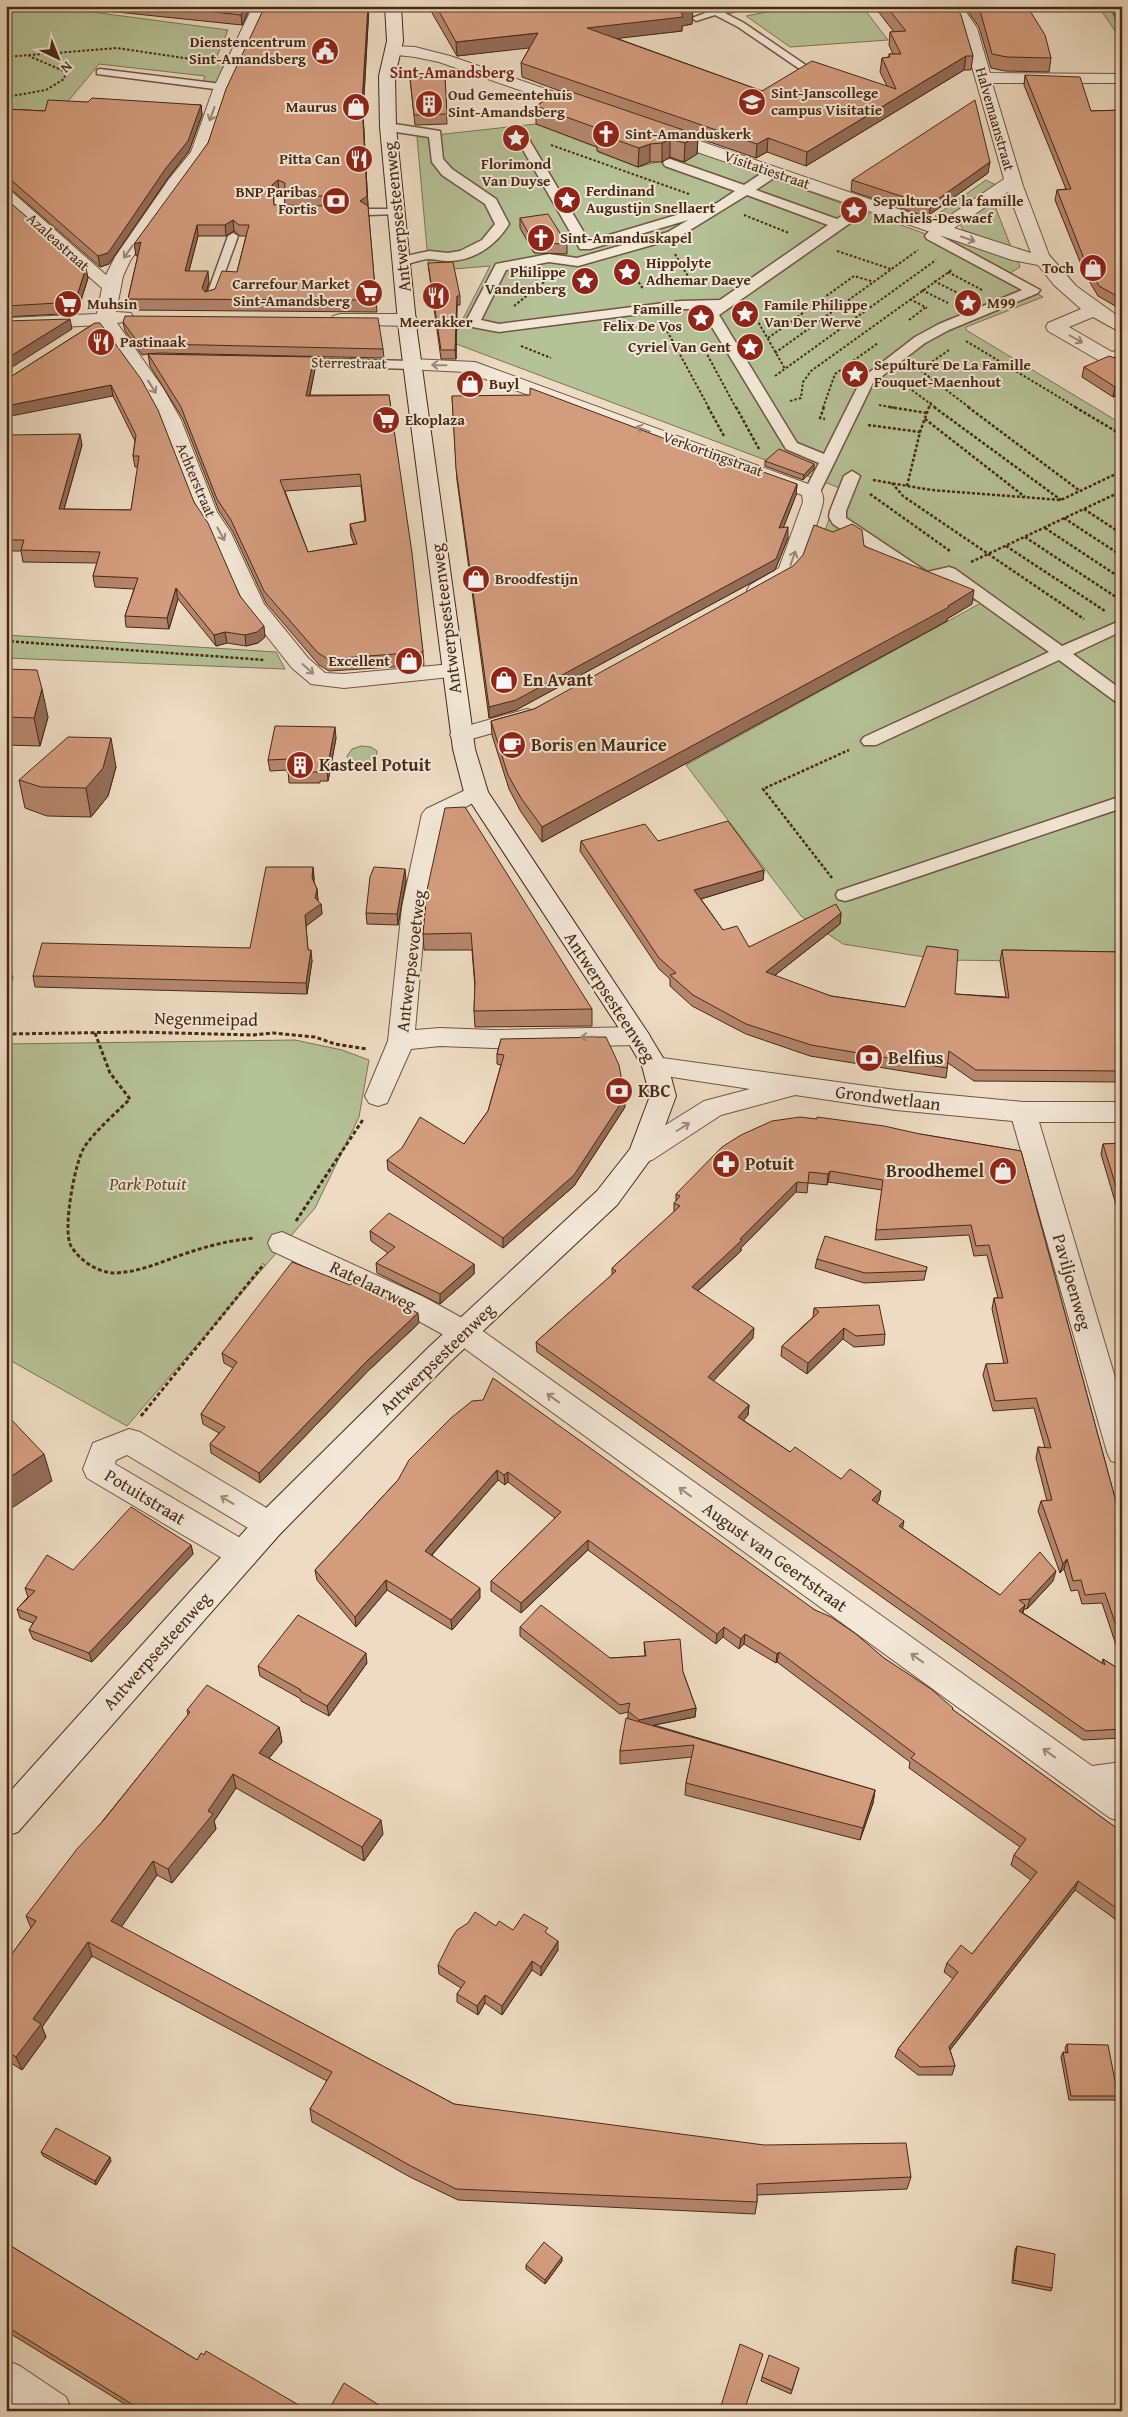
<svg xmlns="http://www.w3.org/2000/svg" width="1128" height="2417" font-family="'Gentium Book Plus',serif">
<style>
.green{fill:#b5c196;stroke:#7e7554}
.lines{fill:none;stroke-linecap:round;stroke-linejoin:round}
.stream{stroke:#798171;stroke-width:5.5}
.service-casing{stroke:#71563f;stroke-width:3}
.pedestrian-casing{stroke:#71563f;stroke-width:3}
.minor-casing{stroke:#71563f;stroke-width:2}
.tertiary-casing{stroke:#71563f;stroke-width:2}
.secondary-casing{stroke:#482913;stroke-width:2}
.path-far2{stroke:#482913;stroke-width:2;stroke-dasharray:2.5 2;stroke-linecap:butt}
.path-far1{stroke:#482913;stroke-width:2.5;stroke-dasharray:3 2;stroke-linecap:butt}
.path{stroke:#482913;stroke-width:3;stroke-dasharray:4 2.5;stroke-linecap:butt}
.service{fill:#f3e8d8;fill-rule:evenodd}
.pedestrian{fill:#f3e8d8;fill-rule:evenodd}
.minor{fill:#f3e8d8;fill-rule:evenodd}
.tertiary{fill:#f3e8d8;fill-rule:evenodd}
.secondary{fill:#f3e8d8;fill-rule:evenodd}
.wall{fill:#b5866c;stroke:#482913;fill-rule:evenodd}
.shaded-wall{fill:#946d58;stroke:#482913}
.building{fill:#d39c7d;stroke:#482913;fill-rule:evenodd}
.oneway{stroke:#9e8876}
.labels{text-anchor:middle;stroke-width:4;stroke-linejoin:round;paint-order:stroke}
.far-poi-label{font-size:15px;font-weight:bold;fill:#482913;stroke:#f3e8d8;text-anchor:start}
.far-street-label{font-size:15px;fill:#482913;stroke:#f3e8d8}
.far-quarter-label{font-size:16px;font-weight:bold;fill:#7a1f14;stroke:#f3e8d8}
.street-label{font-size:18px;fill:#482913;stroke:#f3e8d8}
.poi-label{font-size:18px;font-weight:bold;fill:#482913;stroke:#f3e8d8;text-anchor:start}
.park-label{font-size:18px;font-style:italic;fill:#5e472d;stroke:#f3e8d8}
</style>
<rect width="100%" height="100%" fill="#eddcc3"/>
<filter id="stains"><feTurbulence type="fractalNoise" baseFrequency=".004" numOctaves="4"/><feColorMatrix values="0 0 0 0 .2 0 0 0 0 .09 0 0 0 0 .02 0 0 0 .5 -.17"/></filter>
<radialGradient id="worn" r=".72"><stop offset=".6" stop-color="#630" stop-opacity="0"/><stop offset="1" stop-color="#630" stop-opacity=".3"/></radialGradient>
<path class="green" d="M6 6H64L62 8 228 30 217 56 220 59 228 58 218 83 203 82 205 76 99 64 60 111 49 112 6 109Z
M797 6H862L888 40 790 47 746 16Z
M1098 6H1122V41Z
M536 124 601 149 598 152 638 167 672 158 684 162 700 152 923 233 1043 297 966 327V330L1122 424V962L943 960 843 944 801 916 686 765 981 603 821 542 840 488 451 342 490 266 429 271 417 137Z
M986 180 996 185 946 220 935 216Z
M993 201 1011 247 963 230 960 224Z
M943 234 1018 260 1020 267 1009 274 938 237Z
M6 635 276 652 285 669 6 658Z
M361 746 371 747 377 751 376 761 363 766 350 762 347 756 352 749Z
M295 1040 342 1050 369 1060 359 1117 315 1208 127 1426 13 1362 6 1361V1044Z"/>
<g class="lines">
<path class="stream" d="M1111 6 1122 26"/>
<g class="service-casing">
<path id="service" d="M741 6H767L725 13 744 23 810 68V72H804L738 27 715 15 696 21 692 18 716 9Z
M100 69 222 84 226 87 222 90 97 74V70Z
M280 193 285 196 283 209 294 210V214L278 215 273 212 275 196Z
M397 209 402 212 400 214 368 215 363 212 368 209Z
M233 233 238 236 215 300 206 302 205 300 228 236Z"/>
</g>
<g class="pedestrian-casing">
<path id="pedestrian" d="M388 123 440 131 443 159 452 169 496 199 509 224C496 246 473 261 448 261 441 261 435 259 428 259 418 260 407 266 397 264L395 261 397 258 429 251 448 253 460 251 482 240 495 224 485 204 442 175 432 162 429 137 383 130 382 127Z
M521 132 527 136 589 241 717 203 735 191 665 166 663 163 665 160 670 159 744 185 768 169H778L780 172 778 175 756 190 837 219 863 201H873L875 204 873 207 719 315 797 443 824 454 862 378 915 337 939 324 1022 290 927 239 925 236C930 229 937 225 945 227L947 230 941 236 1040 290 1038 293 949 330 925 343 873 383 820 492 818 495H806L804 492 819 463 786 449 704 314 709 309H680L499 332 467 326 465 323 496 264 549 254 577 258 668 232 688 220 590 249H580L515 136ZM747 195 828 225 720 300 680 301 499 324 481 320 506 270 549 262 578 266 677 238Z
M288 358 412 361 419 365 412 369 283 365 281 362 283 359Z
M852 471 860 476 846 511V518L927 572 949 567 955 569 1062 646 1122 620V631L1073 654 1122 690V703L1116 702 1059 660 876 745H864L861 741 864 737 1049 652 946 578 924 583 918 581 833 524 829 517 830 511 844 476Z
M1122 796V808L852 899 845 901 838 899 836 895 838 891Z"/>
</g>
<g class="minor-casing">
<path id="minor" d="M253 6H269L230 87 207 153 181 187 130 261 123 276 116 312 131 313 133 317 131 321 117 323 163 388 181 420 217 512 231 533 264 604 308 658 325 673 344 674 452 664 460 666 463 671 460 676 344 688 311 684 292 668 243 606 211 533 197 512 161 420 144 389 99 325 6 330V318L97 314 102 288 6 205V191L12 192 106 275 115 257 169 179 191 152 214 87Z
M947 6H962L977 28 990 73 1122 74V82L1119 83H992L1023 186 1049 255 1076 286 1122 319V333L1093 317 1069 327 1112 352 1122 349V362L1112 366 1105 364 1048 331 1046 327 1048 323 1081 309 1054 285 1038 265 1012 260 656 138 654 134 656 130H668L939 223 1004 179 961 28ZM1008 192 1031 253 954 228Z
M394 46 415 47 450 56 592 105 594 108 592 111H580L439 62 415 57 388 54 386 51Z
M340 314H408L415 316 417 320 415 324 408 326 333 324 331 320 333 316Z
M412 359 475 362 819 488C822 492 824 497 823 502 821 515 801 570 792 578 783 588 764 598 750 595L747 590 750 585 779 568 803 502 802 495 466 372 405 369 403 365 405 361Z
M527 709 535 711 538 716 535 721 461 742 453 740 450 735 453 730Z
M476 785 484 787 488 792 484 797 445 818 426 907 415 1030 440 1028 493 1030 637 1027 646 1030 650 1036 646 1042 637 1045 493 1048 440 1046 411 1049 387 1103 378 1106 369 1103 365 1096 388 1041 402 907 422 814 426 809Z
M1023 1102 1032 1105 1036 1112 1122 1401V1464L1111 1461 1107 1452 1010 1112 1014 1105Z
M282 1232 424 1297 473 1324 1092 1766 1122 1762V1822L1110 1818 453 1340 404 1313 272 1251 268 1243 272 1235Z
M129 1429 140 1432 280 1516 284 1525 280 1534 269 1538 258 1534 127 1455 116 1460 115 1464 254 1546 259 1555 254 1564 243 1568 232 1564 87 1478 83 1469 93 1443Z
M6 2360 20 2366 66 2397 72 2411H17L6 2404Z"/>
</g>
<g class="tertiary-casing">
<path id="tertiary" d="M655 1057 896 1090 1023 1102H1122V1122H1023L896 1110 795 1095 721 1115 652 1160 642 1163 632 1160 629 1153 632 1146 704 1101 750 1089 646 1073 642 1066 646 1059Z"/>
</g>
<g class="secondary-casing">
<path id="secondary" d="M385 6H401L403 41 395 76 396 127 417 332 475 749 488 792 646 1030 668 1066 676 1096 655 1153 617 1205 450 1362 280 1534 18 1832 6 1836V1796L258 1516 430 1346 597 1191 630 1149 650 1096 642 1066 628 1042 464 792 453 749 399 332 380 127 379 76 387 41Z"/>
</g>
<path class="path-far2" d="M6 57 117 48 191 59 197 63H210
M6 97 46 90 64 79 66 72 29 56
M551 145 689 194
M744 215 789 233
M837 251 891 269
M675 254 693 285
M655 260 670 287
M629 267 643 289
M948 272 982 290
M934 281 966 297
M922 290 948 303
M910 299 927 308
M514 306 549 278
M752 311 785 369
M909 320 926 307
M665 327 709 408
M768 338 854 276 874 282
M966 341 1077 408
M701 343 736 408
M521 346 551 358
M949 350 920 370 970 408
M775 353 918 250
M775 376 936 260
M901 382 936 408
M790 401 801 398 803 382 811 371 953 269
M879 405 896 408
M823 408 835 374 878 343
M929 408 931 402"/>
<path class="path-far1" d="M708 407 724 436
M736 407 759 449
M824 407 820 418 825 419
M889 407 927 413
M934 407 1061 500
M968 407 1080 491
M1075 407 1122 435
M925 419 1025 497
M868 425 920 432
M873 480 931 490 1061 500 1122 471
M892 483 903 496 1084 619
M907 486 920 432 929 407
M870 494 950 551
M1084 509 1122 534
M1064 518 1122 556
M1045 528 1122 579
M1025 537 1122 601
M1006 546 1105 611
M971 562 1122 491
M6 641 265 660
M832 878 763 789 849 750"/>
<path class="path" d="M95 1033 110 1073 130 1099C115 1114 97 1129 85 1146 75 1160 62 1231 71 1246 79 1260 98 1273 115 1273 140 1272 161 1262 184 1254 207 1246 231 1240 255 1238
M6 1034 135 1032 253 1035 273 1033 315 1037 335 1044 367 1049
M296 1221 364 1118
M141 1416 264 1264"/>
<use href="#service" class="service"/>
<use href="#pedestrian" class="pedestrian"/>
<use href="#minor" class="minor"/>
<use href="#tertiary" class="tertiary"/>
<use href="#secondary" class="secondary"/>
</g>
<path class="wall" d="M78 6H251L242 25 78 8Z
M265 6H369L363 114 368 206 377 312 130 310 128 299 138 255 136 256 208 143ZM279 191 284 194 285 205H274L273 196ZM234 231 240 236H246L237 272 215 289 206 292 209 283 189 271 198 236H226Z
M428 6H690L692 24 682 26V31L616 38 762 91 887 86 880 72 882 58 889 57V54H893L889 45 890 32H894L874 6H956L973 56 971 70H964L806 166 767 152 756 158 698 138 697 154 684 162 670 157 662 162H650L638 167 597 151V147L536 124V106L560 91 522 77 521 63 530 47 457 56Z
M964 6H1027L1051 58 1049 72 1005 71 991 68 979 27Z
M1025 75 1091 111 1122 110V310L1098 296 1085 274 1055 200 1057 190 1066 189 1024 85Z
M445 77 447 124 415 125 410 78Z
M88 102 201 105 202 115 189 151 168 178 109 264 100 267 13 191 6 190V109L45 111Z
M988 173 929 215 924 216 851 191 852 180Z
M6 199 88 278 77 313 6 317Z
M520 218 567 244V254L534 253 520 228Z
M428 263 460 296V305H457L456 359H441L429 271Z
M123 322 383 349 384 358 160 353 148 354 314 357 315 369 310 395H389L423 652 424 665 329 671 319 665 266 603 233 532 219 511 183 419 150 366 148 354 142 355 125 331ZM361 486 365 521 350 524 351 536 354 544 308 552 285 491Z
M95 323 194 502 240 596 265 637 258 643 246 646 227 643 216 646 178 599 169 629 126 627 125 616 134 589 95 587 93 576 97 563 23 562 21 551H6V435L82 445 64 509 131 510 138 467H135L133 456 135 441 113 396 12 376Z
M1122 355V397L1118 395 1113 397 1082 377 1084 367Z
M452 396 749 470 797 484 796 495 783 528 788 538 775 570 516 710 489 718 457 480Z
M765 461 814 469 803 480 765 466Z
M864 546 972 604 947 619V621L542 842 521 812 509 789 492 735 491 721 534 709Z
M6 669 48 717 40 746 6 745Z
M336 738 328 781H320V783H289L288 770 270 771 268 760Z
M116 767 108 796 91 817 47 816 25 808 19 780Z
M581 841H658L764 870 763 880 701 899 723 930 749 947 841 913 840 924 774 976 831 996 905 1007 955 994 1006 997 1000 961 1002 950 1122 952V1082L974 1081 948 1063 946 1078 810 1056 746 1034 692 1006 670 986V979L659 969 580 851Z
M313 867 314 878V882L317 889 318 901 321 904 322 914 306 926 308 950 312 961 307 994 35 987 33 976 250 948Z
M406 880 398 925 367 924 366 913Z
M427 890 592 1009V1026L475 1027 474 1011 475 988 472 950H424L423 934Z
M501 1039 625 1107 574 1186 503 1248 388 1170 387 1160 464 1144 488 1111 501 1065 497 1064V1054Z
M920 1134 1021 1151 1122 1524V1663L1102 1603 1082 1604 1078 1590 1071 1591 1064 1569 1060 1573 1038 1511 1041 1501H1047L1036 1458 1038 1447 1045 1448 1034 1408 993 1411 983 1375 986 1364H1004L992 1309 994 1298H998L987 1255 974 1256 969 1235 875 1240 882 1190 828 1182 827 1185 808 1183 807 1193 796 1192 741 1248V1251L698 1291 753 1338 713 1381 749 1405 748 1415 743 1420 790 1452 841 1479 879 1501 877 1503 902 1528 1000 1595 1053 1581 1027 1609H1024L1023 1613 1102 1663 1103 1659 1122 1671V1738L1083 1740 537 1352 536 1342 612 1275V1268L674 1212V1203L676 1201V1194Z
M1122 1143V1225L1101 1154 1103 1144Z
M370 1231 474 1264V1274L440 1304 377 1273 376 1263 388 1253 371 1241Z
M817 1259 927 1267 924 1280 864 1283 815 1268Z
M814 1308 885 1334 884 1345 854 1347 843 1339 807 1374 781 1356 782 1346 813 1317Z
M419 1323 368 1371 260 1483 211 1453 210 1444 219 1433 203 1424 201 1414 233 1368 224 1363 222 1353Z
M451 1418 815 1610 884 1658 953 1710 1122 1832V1924L1075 1890 950 2050 955 2066 952 2075H918L895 2057 898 2049 953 1979 944 1972 947 1963 972 1954 1031 1880 1011 1865 1014 1855 1020 1847 909 1768 910 1762 777 1662 776 1663 744 1644 739 1649 723 1637 716 1644 588 1550 521 1613 491 1591V1581L555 1518 508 1482 505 1485 498 1480 432 1555 480 1598 452 1630 387 1590 356 1627 317 1580 315 1570 398 1480Z
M191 1545 193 1554 92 1662 33 1639 29 1630 33 1623 20 1618 17 1609 28 1597 25 1588 73 1570Z
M520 1627 610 1658 645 1656 644 1642 683 1672 696 1708 695 1717 654 1725 875 1790 873 1803 860 1840 685 1795 686 1783 692 1757 620 1764V1751L628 1718V1712L620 1714 520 1636Z
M367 1663 329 1716 301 1701V1699L260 1676 258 1666Z
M187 1710 279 1727 282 1742 269 1758 383 1834 364 1861 236 1788 214 1821 216 1829 172 1883 157 1875 121 1927 454 2104 911 2177 907 2189 757 2195V2202L755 2214 458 2200 410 2177 312 2122 310 2109 327 2081 92 1956 42 2027 46 2037 22 2070 11 2063 6 2071V1962L31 1928 26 1916 188 1715Z
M496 1926 513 1930 548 1934 558 1950 541 1976 532 1970 502 2015 485 2003 478 2015 457 2002V1994L461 1988 439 1974 438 1965Z
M1067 2044 1118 2096 1116 2100H1069L1061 2057 1063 2052 1066 2053 1065 2048Z
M41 2152 111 2161 96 2185 43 2156Z
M6 2243 197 2360 204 2355 309 2411H136L6 2331Z
M1017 2246 1052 2288 1051 2291 1012 2283 1015 2250Z
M1122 2246V2273L1120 2272V2248Z
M562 2261 545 2284 526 2269V2265Z
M799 2368 791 2394 761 2381 762 2377Z
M721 2406 744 2411H724L721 2409Z"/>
<path class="shaded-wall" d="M245 6H251L242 25 241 15Z
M368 6H369L363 114 368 207 360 201 362 103Z
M693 10 692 24 682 26V31L587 42V28Z
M538 33V47L457 56 456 42Z
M966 56 964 70 806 166 807 152Z
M201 105 202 115 189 151 168 178 109 264 100 267 98 256Z
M698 135 697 154 684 162 685 143Z
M768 138 767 152 756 158 757 144Z
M670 139V157L662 162V143Z
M650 144V162L638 167 639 148Z
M990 162 988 173 929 215 931 204Z
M278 180 279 191 273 196 272 185Z
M233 220 234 231 226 236 225 225Z
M197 225 198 236 186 282 185 271Z
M141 242 142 254 136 256 134 244Z
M86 268 88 278 77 313 75 302Z
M208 271 209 283 203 299 202 288Z
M457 296V305L456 359 455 350Z
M70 319 72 329 6 371V359Z
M314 357 315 369 307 407 306 396Z
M1120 384 1118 395 1113 397 1115 387Z
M111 385 113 396 6 417V406Z
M80 434 82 445 61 520 59 509Z
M814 464V469L803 480 804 475Z
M797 484 796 495 779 539V528Z
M788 527V538L775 570 516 710 489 718V707Z
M176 588 178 599 169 629 167 618Z
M974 590 972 604 947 619V621L542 842V827L948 606Z
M264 626 265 637 258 643 246 646 245 635Z
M225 632 227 643 216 646 214 635Z
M42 689 48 717 40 746 34 718Z
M335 727 336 738 328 781 327 770Z
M111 738 116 767 108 796 91 817 86 788Z
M313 867 314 878 313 889 312 878Z
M405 869 406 880 398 925 397 914Z
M764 870 763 880 694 901V890Z
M317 889 318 900 317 906 321 904 322 914 306 926 305 915 315 898Z
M841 913 840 924 765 983 766 972Z
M311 950 312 961 307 994 306 983Z
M10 968 13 978 6 1003V983Z
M625 1097V1107L574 1186 503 1248V1238Z
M830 1171 828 1182 827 1185 828 1174Z
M797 1182 796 1192 741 1248V1251L691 1297 692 1287Z
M474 1264V1274L440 1304V1294Z
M418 1313 419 1323 368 1371 260 1483 259 1473 367 1361Z
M754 1328 753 1338 707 1388 708 1377Z
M844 1328 843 1339 807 1374 808 1363Z
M749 1405 748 1415 738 1427V1417Z
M44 1454 52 1481 6 1512V1480Z
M497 1470 498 1480 426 1561 425 1551Z
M508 1472V1482L505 1485 504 1475Z
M881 1491 879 1501 871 1509 872 1500Z
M904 1521 902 1531 899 1526Z
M588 1540V1550L521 1613V1603Z
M191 1545 193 1554 92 1662 89 1653Z
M1067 1559 1064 1569 1060 1573 1063 1564Z
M1056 1571 1053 1581 1027 1609 1030 1599Z
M386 1580 387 1590 356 1627 355 1617Z
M480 1588V1598L452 1630 451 1620Z
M1025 1605 1022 1614 1019 1611Z
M724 1627 723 1637 716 1644 717 1634Z
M745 1634 744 1644 739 1649 741 1639Z
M779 1652 777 1662 776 1663 777 1654Z
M366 1653 367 1663 329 1716 327 1706Z
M696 1708 695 1717 639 1728V1720Z
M279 1727 282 1742 262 1767 259 1753Z
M233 1774 236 1788 214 1821 216 1829 172 1883 168 1869Z
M875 1790 873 1803 860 1840 863 1828Z
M381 1820 383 1834 364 1861 362 1847Z
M153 1861 157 1875 116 1935 111 1921Z
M1078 1881 1075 1890 946 2055 949 2047Z
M558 1941V1950L541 1976V1967Z
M88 1942 92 1956 42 2027 46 2037 22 2070 16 2057 33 2019Z
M532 1961V1970L502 2015V2006Z
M485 1995V2003L478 2015 477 2006Z
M6 2053 11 2063 6 2071Z
M110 2157 111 2161 96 2185 95 2181Z
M562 2257V2261L545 2284V2280Z
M379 2405 380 2411H375Z"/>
<path class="building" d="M161 6H245L241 15Z
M265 6H368L362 103 367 196 360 201 368 206 376 300 128 299 141 242 134 244 208 143 226 89ZM278 180 285 183 284 196H333L339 201 332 206 274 205 272 185ZM233 220 239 225H249L237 272 222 271 215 289 205 292 202 288 208 271H185L197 225H225Z
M436 6H690L693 10 681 12 683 17 587 28 762 91 812 61 896 89 882 58 890 57 889 54H901L890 32 906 31 886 6H956L961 15 973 56H966L807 152 768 138 757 144 521 63 538 33 456 42Z
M975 6H1027L1045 35 1051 58 1007 57 992 54 981 14Z
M1025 75 1080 77 1091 111 1122 110V299L1099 286 1086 264 1057 190 1071 189Z
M445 77 447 114 414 115 410 78Z
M563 89 698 135 685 143 670 139 662 143 650 144 639 148 597 133 602 130 536 106Z
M92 98 201 105 188 141 166 168 108 253 98 256 11 180H6V109L45 111 48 100 88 102Z
M975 100 990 162 931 204H925L852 180Z
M6 199 86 268 75 302 6 306Z
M548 214 567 244 534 243 520 218Z
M453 262 460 296H457L455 350H441L428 263Z
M125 316 378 318 383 349 159 344 140 345 123 322Z
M70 319 6 359V321Z
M95 323H100L141 379 158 410 194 502 208 523 240 596 264 626 257 632 245 635 225 632 214 635 176 588 167 618 125 616 138 578 93 576 100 552 21 550 24 540H6V435L80 434 59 509 131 510 139 456H133L136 435 111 385 6 406V377L12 376Z
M148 354 314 357 306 396 389 395 412 553 423 652 328 659 318 653 264 591 231 520 217 499 181 407ZM360 474 366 521 350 524 357 544 308 552 280 480Z
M1122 355V385L1120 384 1115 387 1084 367 1109 356 1115 358Z
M530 388 732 464 749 470 752 468 797 484 779 528 788 527 776 559 516 700 489 707 456 469 452 396 530 395Z
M779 449 814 464 804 475 765 461Z
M852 524 862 530 864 546 974 590 948 606 949 607 542 827 521 798 508 775 491 721 534 709 793 566 803 555 814 525 833 532Z
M6 669 37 670 42 689 34 718 6 717Z
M275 726 335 727 327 770H319V772H287L290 759 268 760Z
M68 737 111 738 103 768 86 788 41 787 19 780Z
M465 807 592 1009 474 1011 475 982 471 933 423 934 427 890 445 808Z
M728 821 764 870 694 890 723 930 737 926 749 947 836 904 841 913 766 972 831 996 905 1007 927 946 958 950 955 994 1009 998 1002 950 1122 952V1071L976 1070 949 1051 947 1068 811 1045 746 1024 693 995 670 975 676 973 659 958 581 841 645 824 658 841Z
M266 867H313L312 878 317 889 315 898 321 904 305 915 308 950H311L306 983 33 976 42 943 250 948Z
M374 867 405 869 397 914 366 913 370 877Z
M6 968H10L6 983Z
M606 1037 619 1065 625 1097 574 1175 503 1238 387 1160 402 1148 420 1117 464 1144 488 1111 504 1055 497 1054 501 1039Z
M800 1117 817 1119V1117L884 1126 920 1134 1021 1151 1122 1524V1643L1105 1593 1085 1595 1081 1580 1073 1581 1067 1559 1063 1564 1041 1501 1052 1500 1038 1447 1051 1448 1036 1398 995 1401 986 1364 1008 1363 994 1298H1003L989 1245 976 1246 971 1225 876 1230 883 1180 830 1171 828 1174 809 1172 808 1183 797 1182 740 1239 742 1240 692 1287 754 1328 708 1377 749 1405 738 1417 790 1452 795 1447 841 1479 850 1469 881 1491 872 1500 904 1521 899 1526 1000 1595 1040 1552 1056 1571 1030 1599 1019 1600 1025 1605 1019 1611 1105 1665 1103 1659 1122 1671V1729L1086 1731 536 1342 616 1271 612 1268 680 1206 674 1203 680 1196 676 1194 722 1147 741 1135 772 1121Z
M1122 1143V1206L1103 1144Z
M389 1213 474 1264 440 1294 376 1263 395 1247 370 1231Z
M825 1236 927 1267 926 1271 865 1273 817 1259Z
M292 1262 350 1285 354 1282 418 1313 367 1361 259 1473 210 1444 225 1427 201 1414 237 1362 222 1353Z
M879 1305 885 1334 856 1336 844 1328 808 1363 782 1346 819 1312 814 1308Z
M493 1378 815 1610 831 1617 856 1634 884 1658 931 1689 953 1708 952 1709 1122 1832V1912L1078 1881 949 2047 955 2066 920 2067 898 2049 958 1972 947 1963 961 1945 972 1954 1037 1872 1014 1855 1026 1839 911 1758 915 1754 779 1652 777 1654 745 1634 741 1639 724 1627 717 1634 588 1540 521 1603 491 1581 561 1512 508 1472 504 1475 497 1470 425 1551 480 1588 451 1620 386 1580 355 1617 315 1570 398 1480 409 1460 451 1418 472 1401 483 1400Z
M6 1414 44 1454 6 1480Z
M131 1507 191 1545 89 1653 29 1630 37 1617 17 1609 35 1591 25 1588 47 1555 73 1570Z
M541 1605 610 1658 646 1656 644 1642 680 1639 683 1672 696 1708 639 1720 628 1711 630 1703 620 1705 520 1627Z
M298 1615 366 1653 327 1706 300 1691 301 1690 258 1666Z
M207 1685 279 1727 259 1753 381 1820 362 1847 233 1774 208 1811 213 1814 168 1869 153 1861 111 1921 454 2104 764 2145 906 2143 911 2177 757 2184V2202L456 2189 409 2165 310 2109 332 2072 88 1942 33 2019 41 2024 16 2057 6 2051V1962L36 1921 26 1916 77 1849 103 1821 170 1737 190 1712 187 1710Z
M626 1718 875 1790 863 1828 686 1783 694 1745 620 1751Z
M475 1912 496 1926 499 1921 513 1930 524 1914 548 1928 545 1932 558 1941 541 1967 532 1961 502 2006 485 1995 477 2006 457 1994 465 1982 438 1965 451 1939 457 1930 468 1923Z
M1067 2044 1108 2045 1118 2096H1071L1063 2052 1068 2053Z
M56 2128 110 2157 95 2181 41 2152Z
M544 2242 562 2257 545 2280 526 2265Z
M6 2243 197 2360 201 2353 204 2355 206 2351 309 2411H143L6 2326Z
M1017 2246 1055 2254 1052 2288 1013 2280Z
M740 2344 763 2354 744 2411H732L721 2406Z
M769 2355 799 2368 792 2390 762 2377Z
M344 2383 379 2405 375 2411H328Z"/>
<defs><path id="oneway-shaft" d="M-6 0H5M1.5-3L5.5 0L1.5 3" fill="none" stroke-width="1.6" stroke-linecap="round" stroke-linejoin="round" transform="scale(1.25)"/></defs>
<g class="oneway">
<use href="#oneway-shaft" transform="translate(212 114) rotate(110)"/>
<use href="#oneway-shaft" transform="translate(968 239) rotate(19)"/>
<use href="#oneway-shaft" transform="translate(128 252) rotate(125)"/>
<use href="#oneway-shaft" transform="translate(1076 339) rotate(30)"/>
<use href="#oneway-shaft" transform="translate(439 365) rotate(-179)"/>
<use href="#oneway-shaft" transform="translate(152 387) rotate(58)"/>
<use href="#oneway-shaft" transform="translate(643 429) rotate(-160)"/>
<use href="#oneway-shaft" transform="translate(221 534) rotate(61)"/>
<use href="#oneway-shaft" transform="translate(793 558) rotate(-70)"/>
<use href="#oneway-shaft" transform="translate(308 669) rotate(42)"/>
<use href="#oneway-shaft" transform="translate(588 1037) rotate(179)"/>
<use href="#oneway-shaft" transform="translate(683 1127) rotate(-32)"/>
<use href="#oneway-shaft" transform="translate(553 1398) rotate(-144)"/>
<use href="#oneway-shaft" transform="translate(685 1492) rotate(-144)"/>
<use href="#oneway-shaft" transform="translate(227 1500) rotate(-149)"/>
<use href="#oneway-shaft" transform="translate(917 1658) rotate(-144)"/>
<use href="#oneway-shaft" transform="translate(1049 1753) rotate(-144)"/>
</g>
<defs>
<g id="civic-disc" transform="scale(1.4375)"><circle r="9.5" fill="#8f2418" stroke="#f3e8d8"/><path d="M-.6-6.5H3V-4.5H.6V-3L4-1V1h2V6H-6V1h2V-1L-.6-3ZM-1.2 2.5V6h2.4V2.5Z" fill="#fff"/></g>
<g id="school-disc" transform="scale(1.4375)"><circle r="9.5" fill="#8f2418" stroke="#f3e8d8"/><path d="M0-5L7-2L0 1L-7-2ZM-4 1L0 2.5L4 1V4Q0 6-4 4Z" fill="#fff"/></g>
<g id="building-disc" transform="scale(1.4375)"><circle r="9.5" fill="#8f2418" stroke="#f3e8d8"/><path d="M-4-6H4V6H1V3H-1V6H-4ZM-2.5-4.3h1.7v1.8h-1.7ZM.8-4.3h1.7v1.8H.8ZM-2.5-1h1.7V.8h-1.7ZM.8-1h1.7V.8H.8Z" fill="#fff"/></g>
<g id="shop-disc" transform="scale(1.4375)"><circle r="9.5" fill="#8f2418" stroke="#f3e8d8"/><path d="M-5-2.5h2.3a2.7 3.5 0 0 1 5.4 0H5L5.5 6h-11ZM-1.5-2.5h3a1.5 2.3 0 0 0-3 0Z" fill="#fff"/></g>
<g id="church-disc" transform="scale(1.4375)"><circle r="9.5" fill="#8f2418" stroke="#f3e8d8"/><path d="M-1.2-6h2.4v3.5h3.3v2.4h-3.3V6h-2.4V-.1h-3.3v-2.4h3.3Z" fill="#fff"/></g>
<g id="sight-disc" transform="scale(1.4375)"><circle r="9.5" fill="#8f2418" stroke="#f3e8d8"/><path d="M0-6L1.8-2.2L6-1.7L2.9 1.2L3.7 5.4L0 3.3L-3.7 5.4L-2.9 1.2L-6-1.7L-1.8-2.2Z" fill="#fff"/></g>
<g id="restaurant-disc" transform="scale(1.4375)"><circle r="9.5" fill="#8f2418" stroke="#f3e8d8"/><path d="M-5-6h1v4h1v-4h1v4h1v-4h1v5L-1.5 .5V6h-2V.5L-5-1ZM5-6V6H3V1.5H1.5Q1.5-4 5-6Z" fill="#fff"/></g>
<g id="bank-disc" transform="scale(1.4375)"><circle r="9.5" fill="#8f2418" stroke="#f3e8d8"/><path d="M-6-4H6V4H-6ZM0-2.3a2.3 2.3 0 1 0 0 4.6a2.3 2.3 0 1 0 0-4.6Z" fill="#fff"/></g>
<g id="supermarket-disc" transform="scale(1.4375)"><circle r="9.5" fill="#8f2418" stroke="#f3e8d8"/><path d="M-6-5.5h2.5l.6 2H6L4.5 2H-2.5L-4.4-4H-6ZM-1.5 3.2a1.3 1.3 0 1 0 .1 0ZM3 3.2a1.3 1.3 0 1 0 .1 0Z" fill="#fff"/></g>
<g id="cafe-disc" transform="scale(1.4375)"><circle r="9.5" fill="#8f2418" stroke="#f3e8d8"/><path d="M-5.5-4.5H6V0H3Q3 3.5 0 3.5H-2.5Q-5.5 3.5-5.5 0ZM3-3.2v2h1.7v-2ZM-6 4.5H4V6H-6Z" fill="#fff"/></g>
<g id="pharmacy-disc" transform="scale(1.4375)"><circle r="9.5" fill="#8f2418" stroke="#f3e8d8"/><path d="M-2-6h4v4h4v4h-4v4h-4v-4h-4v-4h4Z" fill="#fff"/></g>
</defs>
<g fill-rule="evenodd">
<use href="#civic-disc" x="325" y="51"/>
<use href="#school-disc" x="752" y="102"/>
<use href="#building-disc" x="429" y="104"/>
<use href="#shop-disc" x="356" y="107"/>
<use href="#church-disc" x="606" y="134"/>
<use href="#sight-disc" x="516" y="138"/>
<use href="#restaurant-disc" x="359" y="159"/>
<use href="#sight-disc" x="567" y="200"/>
<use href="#bank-disc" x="336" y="201"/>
<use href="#sight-disc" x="854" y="210"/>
<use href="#church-disc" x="541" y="238"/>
<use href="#shop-disc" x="1093" y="268"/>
<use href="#sight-disc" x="627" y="272"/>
<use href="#sight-disc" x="585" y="281"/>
<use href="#supermarket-disc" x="369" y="293"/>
<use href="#restaurant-disc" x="436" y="296"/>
<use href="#sight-disc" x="968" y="303"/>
<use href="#supermarket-disc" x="68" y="304"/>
<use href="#sight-disc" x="745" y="314"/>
<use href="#sight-disc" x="701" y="318"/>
<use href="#restaurant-disc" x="101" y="342"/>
<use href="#sight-disc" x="750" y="347"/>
<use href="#sight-disc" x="855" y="374"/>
<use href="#shop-disc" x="470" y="384"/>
<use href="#supermarket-disc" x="386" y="420"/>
<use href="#shop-disc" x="476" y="579"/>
<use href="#shop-disc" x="409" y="661"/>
<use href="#shop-disc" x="504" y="680"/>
<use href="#cafe-disc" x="512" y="745"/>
<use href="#building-disc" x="300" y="765"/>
<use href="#bank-disc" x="869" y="1058"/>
<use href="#bank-disc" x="619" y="1091"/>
<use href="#pharmacy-disc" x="726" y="1164"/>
<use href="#shop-disc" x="1003" y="1171"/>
</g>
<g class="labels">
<g class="far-poi-label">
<text x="306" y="47" text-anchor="end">Dienstencentrum<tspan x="306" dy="17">Sint-Amandsberg</tspan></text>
<text x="771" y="98">Sint-Janscollege<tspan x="771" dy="17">campus Visitatie</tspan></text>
<text x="448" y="100">Oud Gemeentehuis<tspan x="448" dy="17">Sint-Amandsberg</tspan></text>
<text x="337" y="112" text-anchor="end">Maurus</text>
<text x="625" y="139">Sint-Amanduskerk</text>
<text x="340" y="164" text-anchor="end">Pitta Can</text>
<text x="516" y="169" text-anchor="middle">Florimond<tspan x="516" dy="17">Van Duyse</tspan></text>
<text x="586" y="196">Ferdinand<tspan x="586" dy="17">Augustijn Snellaert</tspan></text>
<text x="317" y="197" text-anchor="end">BNP Paribas<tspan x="317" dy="17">Fortis</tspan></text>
<text x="873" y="206">Sepulture de la famille<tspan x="873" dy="17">Machiels-Deswaef</tspan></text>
<text x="560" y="243">Sint-Amanduskapel</text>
<text x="646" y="268">Hippolyte<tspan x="646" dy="17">Adhemar Daeye</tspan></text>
<text x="1074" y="273" text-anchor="end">Toch</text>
<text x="566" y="277" text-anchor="end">Philippe<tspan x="566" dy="17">Vandenberg</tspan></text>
<text x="350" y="289" text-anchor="end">Carrefour Market<tspan x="350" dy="17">Sint-Amandsberg</tspan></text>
<text x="987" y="308">M99</text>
<text x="87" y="309">Muhsin</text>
<text x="764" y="310">Famile Philippe<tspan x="764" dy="17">Van Der Werve</tspan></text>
<text x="682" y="314" text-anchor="end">Famille<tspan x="682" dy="17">Felix De Vos</tspan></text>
<text x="436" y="327" text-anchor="middle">Meerakker</text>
<text x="120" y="347">Pastinaak</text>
<text x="731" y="352" text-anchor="end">Cyriel Van Gent</text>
<text x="874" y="370">Sepulture De La Famille<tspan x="874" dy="17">Fouquet-Maenhout</tspan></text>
<text x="489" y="389">Buyl</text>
<text x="405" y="425">Ekoplaza</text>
<text x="495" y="584">Broodfestijn</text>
<text x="390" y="666" text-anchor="end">Excellent</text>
</g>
<g class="far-street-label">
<text transform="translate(995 119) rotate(74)" y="5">Halvemaanstraat</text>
<text transform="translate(767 170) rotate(19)" y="5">Visitatiestraat</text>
<text transform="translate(58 242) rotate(42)" y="5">Azaleastraat</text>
<text transform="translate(349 363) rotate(1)" y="5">Sterrestraat</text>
<text transform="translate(713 454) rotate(20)" y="5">Verkortingstraat</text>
<text transform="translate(196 480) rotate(67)" y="5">Achterstraat</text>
</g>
<g class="far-quarter-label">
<text x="452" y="78">Sint-Amandsberg</text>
</g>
<g class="street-label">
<text transform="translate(397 217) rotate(-96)" y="6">Antwerpsesteenweg</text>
<text transform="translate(446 619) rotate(-97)" y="6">Antwerpsesteenweg</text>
<text transform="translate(411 961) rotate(-83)" y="6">Antwerpsevoetweg</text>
<text transform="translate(610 997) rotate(57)" y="6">Antwerpsesteenweg</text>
<text transform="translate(206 1019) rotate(1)" y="6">Negenmeipad</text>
<text transform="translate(888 1098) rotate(7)" y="6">Grondwetlaan</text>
<text transform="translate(1072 1282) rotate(74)" y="6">Paviljoenweg</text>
<text transform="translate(373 1286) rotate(26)" y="6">Ratelaarweg</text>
<text transform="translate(437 1359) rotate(-44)" y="6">Antwerpsesteenweg</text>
<text transform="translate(145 1497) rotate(31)" y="6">Potuitstraat</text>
<text transform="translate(775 1557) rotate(36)" y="6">August van Geertstraat</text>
<text transform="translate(157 1651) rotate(-48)" y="6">Antwerpsesteenweg</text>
</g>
<g class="poi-label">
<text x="523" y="686">En Avant</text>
<text x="531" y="751">Boris en Maurice</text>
<text x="319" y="771">Kasteel Potuit</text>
<text x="888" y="1064">Belfius</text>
<text x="638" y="1097">KBC</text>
<text x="745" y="1170">Potuit</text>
<text x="984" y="1177" text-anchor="end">Broodhemel</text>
</g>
<g class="park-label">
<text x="148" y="1190">Park Potuit</text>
</g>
</g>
<rect width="1128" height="2417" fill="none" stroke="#eddcc3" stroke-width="25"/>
<rect x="8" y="8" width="1113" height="2402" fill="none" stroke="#482913" stroke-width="2.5"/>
<rect x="12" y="12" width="1103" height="2392" fill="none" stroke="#482913"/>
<g transform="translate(58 58) rotate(137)" stroke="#f3e8d8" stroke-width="4" paint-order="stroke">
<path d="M0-4L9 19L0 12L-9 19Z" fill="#482913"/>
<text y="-8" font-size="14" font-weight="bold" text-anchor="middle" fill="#482913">N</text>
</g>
<rect width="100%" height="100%" filter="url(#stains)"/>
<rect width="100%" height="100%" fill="url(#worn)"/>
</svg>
